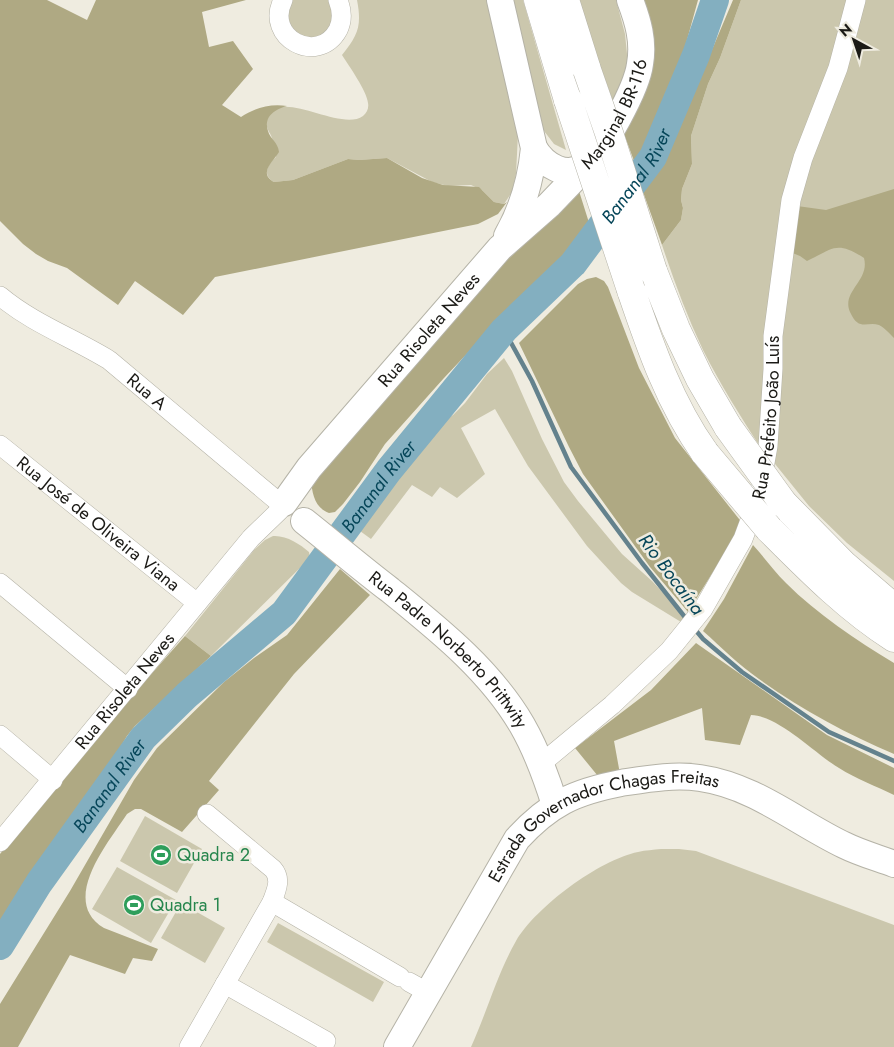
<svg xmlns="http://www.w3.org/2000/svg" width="894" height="1047" font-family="Jost,sans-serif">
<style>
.green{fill:#cbc7ad}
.forest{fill:#afa983}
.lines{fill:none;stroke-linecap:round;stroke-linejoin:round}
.stream{stroke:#64828d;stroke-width:4.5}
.river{stroke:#83afc0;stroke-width:28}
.minor-casing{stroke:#b5b3a7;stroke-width:20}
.secondary-casing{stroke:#b5b3a7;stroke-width:28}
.motorway-casing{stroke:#b5b3a7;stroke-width:29}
.minor{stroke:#fff;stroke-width:19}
.secondary{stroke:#fff;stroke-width:26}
.motorway{stroke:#fff;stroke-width:28}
.motorway-bridge-casing{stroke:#b5b3a7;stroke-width:29;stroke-linecap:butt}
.motorway-bridge{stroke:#fff;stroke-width:28}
.labels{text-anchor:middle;stroke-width:5;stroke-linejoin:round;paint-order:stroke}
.street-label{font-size:18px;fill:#1b1a16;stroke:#efece0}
.leisure-label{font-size:18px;fill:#27864d;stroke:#efece0;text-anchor:start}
.water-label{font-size:19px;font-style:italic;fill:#064659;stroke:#efece0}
</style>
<rect width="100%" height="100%" fill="#efece0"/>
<path class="green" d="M288 0H333L337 10 324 39 292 35 285 5Z
M357 0H491L518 134 516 174 512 192 504 204 494 202 482 190 471 185 448 186 432 182 387 158 359 160 348 159 293 180 274 182C262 175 267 165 276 157 275 151 274 144 272 138 270 132 265 128 267 120 276 85 340 133 363 116 367 113 369 108 368 103 367 91 349 66 342 55 358 35 362 26 357 0Z
M509 0H523L566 150 554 144 541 127Z
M577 0H616L625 34 628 64 615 107Z
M741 0H851L799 159 762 450C741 417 720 384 703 350 687 316 674 281 662 245L681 220 683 208 681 200 682 189 692 164 691 136 708 84 720 58Z
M864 0H894V581L847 543 809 506 771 459 780 344 797 206Z
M504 358 512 371 542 439 564 482 578 501 622 554 652 581 685 616 681 622 632 592 621 583 587 546 528 466 495 409 461 428 485 474 457 498 440 487 432 497 412 485 371 539 360 531 359 525 361 519 388 483 414 443 428 430 453 415 465 403 487 374Z
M273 536C286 535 300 544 309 552L310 558 211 656 185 636 255 549 265 540Z
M145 816 202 849 177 893 120 861Z
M661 849H679L696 851 894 925V1047H471C487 1012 497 974 516 941 536 907 599 860 638 852 646 850 653 850 661 849Z
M117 867 176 900 151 943 92 909Z
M181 903 225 928 205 963 161 938Z
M278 923 384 982 373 1002 267 942Z"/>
<path class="forest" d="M0 0H47L87 20 96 0H246L202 12 209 47 233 41 253 69 222 105 241 117C254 108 271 103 287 106 276 109 263 116 268 131 270 139 278 142 279 152 273 162 258 173 274 182L293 180 348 159 359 160 387 158 422 178 443 185 479 187 494 202 504 204 507 202 498 214 478 224 215 277 183 315 135 281 118 305 67 268 48 261 36 254 23 244 0 221Z
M635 0H698L676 80 662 115 637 169 624 134 638 96Z
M733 0H741L720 58 708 84 691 136 692 164 682 189 681 200 683 208 681 220 662 245 642 189 674 136 687 109Z
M894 189V338C890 334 885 328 879 325 867 321 859 332 850 312 841 291 870 281 864 258 836 240 833 249 807 261L800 256 790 252 797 206 826 210Z
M579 191 591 229 539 284 494 325 444 378 385 444 360 482 343 504 335 512 329 513C315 508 312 494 311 479L487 278 525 244Z
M596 277 604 281 608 287 639 368 675 438 743 524 688 612 650 567 583 474 569 447 519 343 578 284 587 279Z
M753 545C764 557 774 571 786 583 817 614 856 640 894 663V754C847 734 801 709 759 679 739 665 722 648 703 631L724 599Z
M340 569 370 595 294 674 209 781 219 790 182 832 141 809H135L127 814C108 843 59 901 104 928L158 949 152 961 133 958 125 974 70 955 18 1047H0V1004L70 891 134 780 157 748 224 682 254 658 287 635Z
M185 636 211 656 135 726 127 736 58 852 0 941V854L107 724Z
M696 643 827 735 894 768V795C876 786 856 779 839 768 814 753 779 716 751 715L740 745 705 740 702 708 614 741 620 774 602 781 575 748 651 690Z"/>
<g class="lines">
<path class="stream" d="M504 330 532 381 571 467 642 563 688 621
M693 627 703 639 742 672 829 732 894 761"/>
<path class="river" id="s1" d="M0 946 39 883 143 738 187 695 284 613 389 470 504 330 573 264 653 157 696 55 715 0"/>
<g class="minor-casing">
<g id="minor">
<path d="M283 0C264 38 318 66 338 30 343 20 342 10 338 0"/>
<path id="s2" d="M0 296C32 323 73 338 109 360L282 505"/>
<path id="s3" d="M0 445 197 603"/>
<path d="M0 583 128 689"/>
<path d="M0 735 53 780"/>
<path id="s4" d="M542 763 612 705 669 651 703 609 743 539 759 496 768 446 773 369V336L791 200 803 158 838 68 856 0"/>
<path id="s5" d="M0 842 251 538 280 510"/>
<path d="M272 902 400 977"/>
<path d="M409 982 427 992"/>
<path d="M225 984 326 1041"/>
<path d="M189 1047 272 902C276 891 282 879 273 869L207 814"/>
</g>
</g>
<g class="secondary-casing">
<g id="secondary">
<path d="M500 0 534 148C531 179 523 208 507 236"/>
<path id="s6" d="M534 148C544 165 567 180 585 165 604 149 637 88 640 64 644 41 638 21 630 0"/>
<path id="s7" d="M284 503 309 468 500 248 549 205 573 180 585 165"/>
<path id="s8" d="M304 521C333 544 361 568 390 590 438 629 490 670 522 725 537 751 546 776 555 805"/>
<path id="s9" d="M397 1047 517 839C549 804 574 792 621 783 647 779 674 774 700 778 755 786 796 822 844 845 860 853 878 858 894 864"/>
</g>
</g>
<g class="motorway-casing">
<path id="motorway" d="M538 0 568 100
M565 0 587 70
M653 271 676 329 700 379 728 427
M631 290C650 346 670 404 705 453
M783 503 843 564 894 608
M769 529C808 568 847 608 894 638"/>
</g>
<use href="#minor" class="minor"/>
<use href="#secondary" class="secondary"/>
<use href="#motorway" class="motorway"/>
<g class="motorway-bridge-casing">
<path id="motorway-bridge" d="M587 70 609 133 653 271
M568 100 631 290
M728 427 783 503
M705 453 769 529"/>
</g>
<use href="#motorway-bridge" class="motorway-bridge"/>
</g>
<defs>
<g id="stadium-disc" transform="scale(1.125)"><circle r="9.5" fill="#2e9e5b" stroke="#efece0"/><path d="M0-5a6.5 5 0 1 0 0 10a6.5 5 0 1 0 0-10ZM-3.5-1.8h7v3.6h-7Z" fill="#fff"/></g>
</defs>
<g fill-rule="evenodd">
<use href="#stadium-disc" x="161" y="855"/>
<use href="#stadium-disc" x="134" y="905"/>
</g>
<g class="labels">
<g class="street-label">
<text dy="6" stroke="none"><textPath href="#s6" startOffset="121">Marginal BR-116</textPath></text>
<text dy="6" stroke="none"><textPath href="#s7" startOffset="226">Rua Risoleta Neves</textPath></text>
<text dy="6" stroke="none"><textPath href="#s2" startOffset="176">Rua A</textPath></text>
<text dy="6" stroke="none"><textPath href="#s4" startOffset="429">Rua Prefeito João Luís</textPath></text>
<text dy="6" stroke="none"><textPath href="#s3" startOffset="126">Rua José de Oliveira Viana</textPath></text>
<text dy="6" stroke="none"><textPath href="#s8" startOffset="194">Rua Padre Norberto Prittwity</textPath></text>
<text dy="6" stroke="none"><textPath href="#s5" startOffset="196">Rua Risoleta Neves</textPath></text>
<text dy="6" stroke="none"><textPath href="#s9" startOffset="326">Estrada Governador Chagas Freitas</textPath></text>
</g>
<g class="leisure-label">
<text x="177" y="861">Quadra 2</text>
<text x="150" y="911">Quadra 1</text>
</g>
<g class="water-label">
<text dy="7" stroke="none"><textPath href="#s1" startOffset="1004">Bananal River</textPath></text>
<text dy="7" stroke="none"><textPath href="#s1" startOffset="599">Bananal River</textPath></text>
<text transform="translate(672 574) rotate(53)" y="7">Rio Bocaína</text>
<text dy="7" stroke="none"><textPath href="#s1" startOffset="194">Bananal River</textPath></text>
</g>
</g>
<g transform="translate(854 40) rotate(320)" stroke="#efece0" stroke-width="4" paint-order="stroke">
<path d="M0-4L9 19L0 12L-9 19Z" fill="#1b1a16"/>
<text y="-8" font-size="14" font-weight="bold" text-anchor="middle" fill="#1b1a16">N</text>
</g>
</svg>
